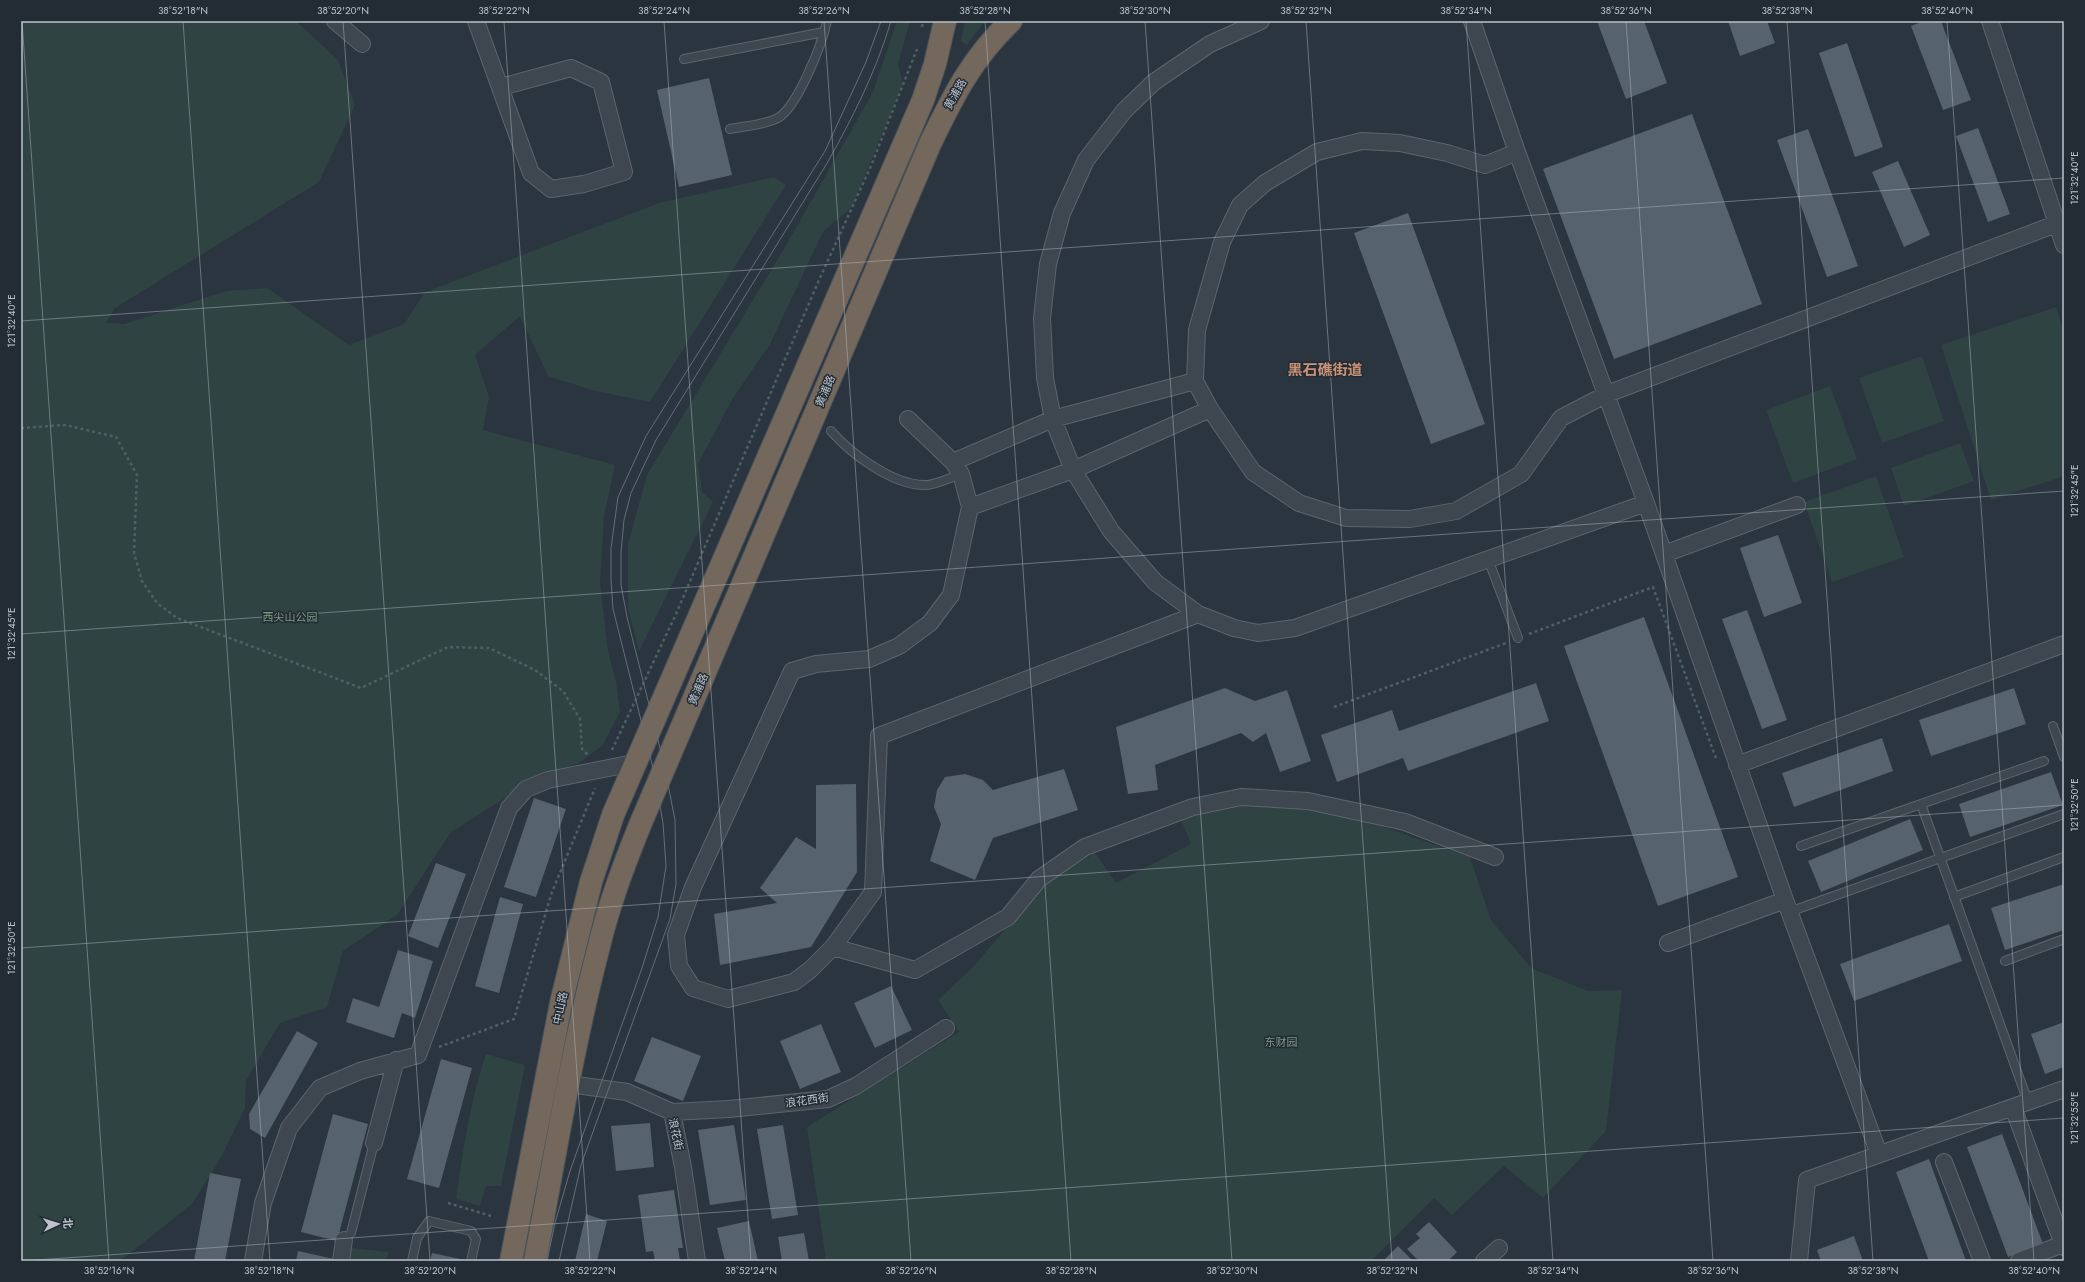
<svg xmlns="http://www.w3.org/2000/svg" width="2085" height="1282" font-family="Jost,'Noto Sans SC',sans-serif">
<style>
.green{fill:#2f4342}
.building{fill:#56626c}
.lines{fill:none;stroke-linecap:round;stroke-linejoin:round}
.lane-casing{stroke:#5c656d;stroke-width:10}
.street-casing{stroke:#5c656d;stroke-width:18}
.highway-casing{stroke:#49525a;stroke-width:24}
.path{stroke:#4e6061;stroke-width:2.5;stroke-dasharray:3 3;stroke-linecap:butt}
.lane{stroke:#3e474f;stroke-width:8}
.street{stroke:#3e474f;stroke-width:16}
.highway{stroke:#74685c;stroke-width:22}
.tram{stroke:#636e78;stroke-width:1}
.ticks{fill:none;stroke:#bbc2ca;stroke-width:1;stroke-opacity:0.45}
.labels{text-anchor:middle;stroke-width:3;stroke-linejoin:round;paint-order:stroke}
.street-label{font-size:11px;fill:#bbc2ca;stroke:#232c35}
.park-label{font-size:11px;fill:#7c9c80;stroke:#232c35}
.district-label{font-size:15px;font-weight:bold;fill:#c99276;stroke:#232c35}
.neatline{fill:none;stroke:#bbc2ca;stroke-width:1.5}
.ticks-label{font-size:10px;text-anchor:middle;fill:#bbc2ca}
</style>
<rect width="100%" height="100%" fill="#2a353f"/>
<path class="green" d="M21 21H296L338 60 355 105 319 182 115 308 106 323 124 324 226 291 267 288 349 345 404 324 425 292 659 203 774 177 786 185 650 402 595 391 548 376 520 316 475 355 489 397 483 430 615 465 604 516 600 583 608 651 616 682 620 712 603 745 579 763 542 775 451 832 397 915 343 951 327 1007 280 1023 246 1081 245 1108 222 1156 192 1204 120 1261H21Z
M897 21H910L898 64 903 84 852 207 823 232 770 344 733 398 698 464 702 492 713 502 639 651 628 609V544L647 475 788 242 873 92Z
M965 21H985L967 45 961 41Z
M2056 307 2064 333V476L1991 500 1941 345Z
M1922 356 1944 421 1882 443 1859 378Z
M1830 386 1857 459 1793 483 1766 410Z
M1960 443 1974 481 1904 506 1891 468Z
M1876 476 1904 557 1832 582 1804 502Z
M1274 804 1361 819 1470 857 1491 920 1531 968 1588 991 1622 990 1606 1131 1543 1198 1504 1166 1452 1215 1434 1198 1371 1261H826L807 1127 959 1032 938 1000 973 967 1046 882 1095 853 1116 883 1191 844 1179 815 1222 806Z
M486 1054 525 1065 501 1186H486L480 1206 456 1199C463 1151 470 1100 486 1054Z
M351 1248 389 1252 386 1261H349Z"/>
<path class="building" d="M1597 21H1644L1667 83 1626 99Z
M1728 21H1767L1775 43 1740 56Z
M1924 21H1941L1971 100 1943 110 1911 26Z
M1847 43 1883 147 1855 157 1819 53Z
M709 78 732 175 679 187 657 90Z
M1692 114 1762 304 1614 359 1543 169Z
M1978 128 2010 214 1988 222 1956 136Z
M1808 129 1858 266 1827 277 1777 140Z
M1898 161 1930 235 1904 247 1872 172Z
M1408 213 1485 424 1431 444 1354 233Z
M1778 535 1802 603 1764 617 1740 548Z
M1747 610 1787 720 1762 729 1722 619Z
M1644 617 1738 877 1658 906 1564 646Z
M1536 683 1549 721 1408 771 1403 758 1337 782 1321 735 1392 710 1399 731Z
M1225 688 1255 701 1287 690 1311 761 1280 772 1266 733 1253 742 1241 733 1155 765 1158 790 1128 794 1116 727Z
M2014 688 2026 724 1931 756 1919 720Z
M1882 738 1893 771 1794 807 1782 773Z
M1064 769 1078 810 993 838 975 880 930 861 941 824 934 807 937 790 945 777 965 774 983 780 993 790Z
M2051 772 2063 805 1970 837 1959 804Z
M856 784 857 872 811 947 720 965 714 914 777 903 760 888 796 837 816 849V785Z
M534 798 566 809 536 897 504 887Z
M1910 819 1923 850 1821 892 1808 861Z
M436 863 466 874 438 948 408 936Z
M2064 884V930L2005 950 1991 908Z
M500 897 523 904 499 993 475 986Z
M1949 924 1962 961 1854 1001 1840 964Z
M398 950 433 961 415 1018 402 1013 394 1038 346 1022 353 998 379 1007Z
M891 986 912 1030 875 1048 854 1003Z
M2064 1022V1067L2045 1074 2031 1034Z
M821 1024 841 1072 800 1089 780 1041Z
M297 1031 318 1043 265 1138 250 1129 249 1114Z
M652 1037 701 1056 683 1101 634 1081Z
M441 1059 472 1068 439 1188 407 1179Z
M333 1114 368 1124 337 1241 301 1232Z
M650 1123 654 1167 616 1171 611 1126Z
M734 1125 746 1200 710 1205 698 1130Z
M783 1125 798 1215 772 1219 757 1129Z
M2002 1134 2043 1244 2008 1257 1967 1147Z
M1929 1159 1966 1261H1929L1896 1172Z
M210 1173 241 1179 225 1261H194Z
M674 1190 683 1248H678L680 1261H655L653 1251 646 1252 638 1195Z
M586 1214 607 1221 597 1261H575Z
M749 1221 758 1261H725L717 1228Z
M1429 1222 1457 1252 1448 1261H1419L1407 1249 1420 1238 1416 1234Z
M804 1233 809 1261H782L778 1237Z
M1854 1236 1863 1261H1821L1817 1250Z
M1398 1246 1413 1261H1383Z
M298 1251 334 1259V1261H296Z
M432 1253 465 1260V1261H430Z"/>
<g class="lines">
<g class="lane-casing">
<path id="lane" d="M684 59 824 32
M730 129C745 126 764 125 778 118 798 106 822 44 827 21
M831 431C851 454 894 486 926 485 935 485 952 477 961 474
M1488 559 1518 638
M2053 726 2064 757
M1921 804 2028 1102
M1801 846 2044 761
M1954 897 2064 857
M1789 912 2064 814
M2005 961 2064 939
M351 1233 374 1143
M412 1261 417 1238 429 1221 471 1231 476 1239 471 1261"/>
</g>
<g class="street-casing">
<path id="street" d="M335 21 362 44
M476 21 531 173 551 189 584 184 624 172 601 82 571 68 501 87
M1261 21 1210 44 1154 82 1124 111 1086 160 1062 213 1048 264 1042 318 1045 378 1053 419 1073 470 1111 531 1155 582 1198 614 1234 628 1258 633 1295 628 1646 503
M1472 21 1517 152 1646 503 1785 900 1879 1154
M1990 21 2064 245
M1517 152 1485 165 1447 153 1400 143 1362 141 1317 152 1265 183 1240 205 1222 242 1197 330 1195 381 1210 409 1253 472 1299 503 1346 518 1410 519 1456 511 1521 474 1561 418 1607 394 2056 224
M908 419 953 462 1053 419 1195 381
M953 462 961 474 970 507
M1664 554 1797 505
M1198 614 879 736 873 892 833 947 810 970 794 982 728 999 693 988 679 966 676 935 693 887 792 671 816 664 869 659 899 646 930 623 951 595 970 507 1073 470 1210 409
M1737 765 2064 644
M1668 943 1785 900
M833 947 915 970 1008 917 1039 879 1085 847 1193 807 1241 797 1308 801 1405 822 1495 857
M569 1084 627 1092 672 1112 729 1109 828 1099 856 1086 946 1028
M2013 1107 2064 1247
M672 1112 683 1167 697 1261
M374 1143 396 1060
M1944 1162 1982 1261
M253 1261 263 1203 289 1128 320 1088 360 1071 418 1055 509 808 526 789 548 780 634 763
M341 1261 344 1240
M1484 1261 1499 1248
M1799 1261 1807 1180 2064 1089
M2019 1261 2063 1244"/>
</g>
<g class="highway-casing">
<path id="highway" d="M511 1261 561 1003 591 882 613 815 923 100 935 64 945 21
M535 1261C555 1156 572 1049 599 946 609 904 624 865 640 825L930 144C953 96 972 58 1011 21"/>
</g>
<path class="path" d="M922 27 923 21
M21 428 65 425 116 437 137 475 134 553 142 581 157 603 177 618 361 688 448 647 489 648 535 670 563 691 580 719 582 749 588 755
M1529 634 1653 587 1717 761
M1334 707 1506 643
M612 750 676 614 819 280 871 166 917 49
M439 1047 514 1019 552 892 595 788
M448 1203 491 1216"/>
<use href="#lane" class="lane"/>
<use href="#street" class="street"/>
<use href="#highway" class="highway"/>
<path class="tram" d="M547 1261 555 1223 570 1171 642 968 658 917 666 866 663 823 654 772 613 609 611 580V548L618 497 646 436 825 151 866 62 881 21
M559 1261 581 1165 670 919 676 884 675 820 664 764 627 617 621 585V552L624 520 631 493 656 440 826 165C852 119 876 72 891 21"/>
</g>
<path class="ticks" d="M22 21 109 1261M183 21 270 1261M343 21 430 1261M504 21 590 1261M664 21 751 1261M824 21 911 1261M985 21 1071 1261M1145 21 1232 1261M1306 21 1392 1261M1466 21 1553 1261M1626 21 1713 1261M1787 21 1873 1261M1947 21 2034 1261M21 321 2064 178M21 634 2064 491M21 948 2064 805M22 1261 2064 1118"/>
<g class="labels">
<g class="street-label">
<text transform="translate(955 94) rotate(-61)" y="4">黄浦路</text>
<text transform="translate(825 391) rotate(-67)" y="4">黄浦路</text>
<text transform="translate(698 689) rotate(-67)" y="4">黄浦路</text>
<text transform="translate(560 1008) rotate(-78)" y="4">中山路</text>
<text transform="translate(807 1100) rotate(-8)" y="4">浪花西街</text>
<text transform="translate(676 1134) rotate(78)" y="4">浪花街</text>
</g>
<g class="park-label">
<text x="290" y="621">西尖山公园</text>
<text x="1281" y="1046">东财园</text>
</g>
<g class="district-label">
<text x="1325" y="375">黑石礁街道</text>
</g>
</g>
<rect width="2085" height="1282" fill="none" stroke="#232c35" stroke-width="44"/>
<g transform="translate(58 1224) rotate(86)" stroke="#232c35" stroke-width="3" paint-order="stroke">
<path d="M0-3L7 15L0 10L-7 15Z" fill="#bbc2ca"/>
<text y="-6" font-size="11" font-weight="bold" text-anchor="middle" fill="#bbc2ca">北</text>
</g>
<rect x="22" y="22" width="2041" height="1238" class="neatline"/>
<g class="ticks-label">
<text x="183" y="14">38°52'18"N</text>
<text x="343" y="14">38°52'20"N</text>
<text x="504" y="14">38°52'22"N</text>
<text x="664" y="14">38°52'24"N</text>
<text x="824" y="14">38°52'26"N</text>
<text x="985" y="14">38°52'28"N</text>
<text x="1145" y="14">38°52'30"N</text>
<text x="1306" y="14">38°52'32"N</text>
<text x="1466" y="14">38°52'34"N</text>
<text x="1626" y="14">38°52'36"N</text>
<text x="1787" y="14">38°52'38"N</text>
<text x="1947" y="14">38°52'40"N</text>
<text transform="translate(2074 178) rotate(-90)" y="4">121°32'40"E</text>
<text transform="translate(11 321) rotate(-90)" y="4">121°32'40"E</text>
<text transform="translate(2074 491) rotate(-90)" y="4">121°32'45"E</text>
<text transform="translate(11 634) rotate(-90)" y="4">121°32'45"E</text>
<text transform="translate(2074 805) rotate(-90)" y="4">121°32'50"E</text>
<text transform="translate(11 948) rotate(-90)" y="4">121°32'50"E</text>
<text transform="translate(2074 1118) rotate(-90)" y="4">121°32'55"E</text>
<text x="109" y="1274">38°52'16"N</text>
<text x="269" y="1274">38°52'18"N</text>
<text x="430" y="1274">38°52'20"N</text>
<text x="590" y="1274">38°52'22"N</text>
<text x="751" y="1274">38°52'24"N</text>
<text x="911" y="1274">38°52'26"N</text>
<text x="1071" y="1274">38°52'28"N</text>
<text x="1232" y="1274">38°52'30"N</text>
<text x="1392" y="1274">38°52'32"N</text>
<text x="1553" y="1274">38°52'34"N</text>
<text x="1713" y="1274">38°52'36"N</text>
<text x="1873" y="1274">38°52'38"N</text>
<text x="2034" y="1274">38°52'40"N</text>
</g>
</svg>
